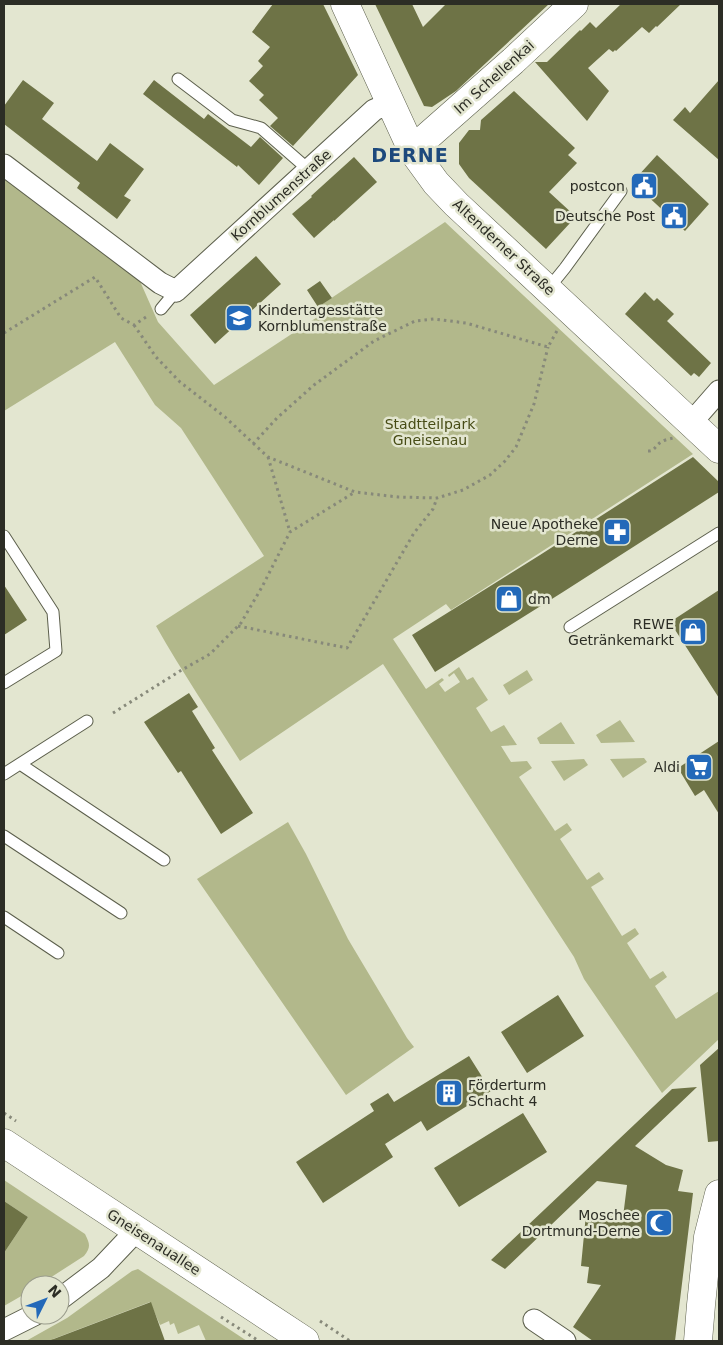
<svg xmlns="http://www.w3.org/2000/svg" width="723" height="1345" font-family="'DejaVu Sans',sans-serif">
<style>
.green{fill:#b2b88b}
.building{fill:#6e7346}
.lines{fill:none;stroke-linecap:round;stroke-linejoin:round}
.lane-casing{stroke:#5c5f4c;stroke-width:13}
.street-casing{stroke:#5c5f4c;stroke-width:23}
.secondary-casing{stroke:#5c5f4c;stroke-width:29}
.path{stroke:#87897a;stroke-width:3;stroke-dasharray:2.5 4;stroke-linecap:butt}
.lane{stroke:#fff;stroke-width:11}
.street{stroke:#fff;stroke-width:21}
.secondary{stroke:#fff;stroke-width:28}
.labels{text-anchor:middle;stroke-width:5;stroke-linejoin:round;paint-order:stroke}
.street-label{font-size:14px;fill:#2c2d25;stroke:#e3e6d0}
.poi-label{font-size:14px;fill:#2c2d25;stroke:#e3e6d0;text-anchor:end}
.park-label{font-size:14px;fill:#474c15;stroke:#e3e6d0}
.district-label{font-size:19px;font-weight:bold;letter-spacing:1px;fill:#1d497c;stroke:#e3e6d0}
</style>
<rect width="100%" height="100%" fill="#e3e6d0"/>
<path class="green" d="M4 176 139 279 158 322 214 385 322 314 318 307 445 222 693 454 451 610 446 604 393 639 426 689 442 678 444 680 439 684 445 692 460 682 454 673 449 677 448 675 459 667 467 680 473 677 488 700 476 708 491 732 504 725 517 745 501 746 511 762 527 761 532 768 519 777 555 831 567 823 572 830 560 839 587 880 599 872 604 879 591 887 622 936 635 928 639 934 627 943 650 979 663 971 667 977 655 986 676 1019 719 991V1039L662 1093 584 979 574 957 383 664 240 761C212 716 182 672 156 626L264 556 181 428 155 405 115 342 4 411Z
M527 670 533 680 509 695 503 685Z
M620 720 635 742 601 743 596 735Z
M561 722 575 744H540L537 738Z
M644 758 647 762 623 778 610 759Z
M584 759 588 765 564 781 551 761Z
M288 822 306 854 348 939 407 1038 414 1047 346 1095 197 879Z
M4 1180 85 1234C90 1244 91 1247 84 1256L39 1285H30V1291L4 1306V1253L28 1217 4 1201Z
M138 1269 247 1341H206L199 1325 178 1334 174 1323 170 1325 169 1321 160 1325 150 1302 53 1339V1341H26L67 1318 132 1271Z"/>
<path class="building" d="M273 4H323L358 75 293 146 270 126 278 118 259 100 264 95 249 81 263 66 258 61 270 47 252 32Z
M375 4H412L423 27 446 4H549L456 91 432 107 424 106Z
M621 4H681L657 27 656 26 649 33 642 27 616 51 615 50 613 52 609 49 588 68 609 91 587 121 535 62H547L580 30 581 31 590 22 596 28Z
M23 80 54 103 42 119 97 161 110 143 144 169 124 196 131 200 117 219 77 188 80 183 4 124V106Z
M154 80 204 119 208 114 251 147 260 137 283 158 259 185 238 165 237 167 143 94Z
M719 80V160L673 120 685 107 690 113Z
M514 91 575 148 568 155 577 163 549 192 574 215 571 222 546 249 469 178 459 164V143L469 130H480L481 120Z
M657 155 709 204 685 231 641 190 645 186 637 177Z
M354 157 377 182 334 221V220L314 238 292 214 312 197 311 196Z
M256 256 281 284 215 344 190 315Z
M320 281 332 298 318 307 307 290Z
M645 292 654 301 657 298 674 314 667 321 711 363 699 377 694 373 691 376 625 314Z
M693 457 719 482V492L563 592 435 672 412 635 540 555Z
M4 585 27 620 4 635Z
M719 590V698L670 622Z
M189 693 198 707 192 711 215 748 212 750 253 813 221 834 181 771 178 773 144 722Z
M719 741V814L704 790 695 796 678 768Z
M558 995 584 1036 527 1073 501 1032Z
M719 1048V1141L708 1142 700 1065Z
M469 1056 491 1091 427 1131 421 1121 385 1144 393 1157 323 1203 296 1162 374 1111 370 1104 388 1093 394 1102Z
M697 1087 635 1146 666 1165 683 1170 678 1191 693 1193 675 1341H593L573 1327 601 1285 587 1283 589 1267 581 1266 586 1214 623 1217 627 1185 597 1181 505 1269 491 1260 672 1089Z
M523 1113 547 1152 459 1207 434 1168Z
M4 1201 28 1217 4 1253Z
M151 1302 165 1341H51V1340Z"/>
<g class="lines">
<g class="lane-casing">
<path id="lane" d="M178 79 232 120 261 128 309 170
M548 289 565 268 621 191
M161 309 176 291
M4 536 53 612 56 651 4 683
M570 627 719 533
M20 764 164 860
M4 774 87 721
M4 836 121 913
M4 917 58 953"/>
</g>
<g class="street-casing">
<path id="street" d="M4 165 160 283 176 291 374 110 390 103
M691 423 719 391
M60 1299 101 1268 136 1231
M534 1320 565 1341
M4 1330 34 1315"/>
</g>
<g class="secondary-casing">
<path id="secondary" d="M345 4 412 150 436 183 456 204 719 449
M412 150 513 61 574 4
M4 1143 305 1341
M698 1341 701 1305 708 1237 719 1194"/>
</g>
<path class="path" d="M134 325 156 357 180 382 225 417 268 457 355 492 398 497 437 498 463 490 490 475 505 461 516 447 534 404 548 347
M4 333 95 277 121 318 134 325 149 315
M253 444 277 418 314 385 374 341 415 321 434 319 466 323 548 347 558 329
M648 451C655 451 655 446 661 442 664 440 669 439 673 438
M268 457 290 532
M238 626 347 648 414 533 433 509 437 498
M113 713 180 671 210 654 241 623 262 587 290 532 355 492
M4 1113 16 1121
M221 1317 259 1341
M320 1321 350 1341"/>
<use href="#lane" class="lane"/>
<use href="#street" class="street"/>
<use href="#secondary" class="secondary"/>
</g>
<defs>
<g id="civic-square" transform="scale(1.4375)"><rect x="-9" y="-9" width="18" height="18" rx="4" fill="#2369b9" stroke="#e3e6d0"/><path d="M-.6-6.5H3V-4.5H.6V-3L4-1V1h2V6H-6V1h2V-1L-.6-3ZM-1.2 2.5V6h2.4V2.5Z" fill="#fff"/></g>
<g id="school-square" transform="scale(1.4375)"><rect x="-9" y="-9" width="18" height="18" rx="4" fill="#2369b9" stroke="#e3e6d0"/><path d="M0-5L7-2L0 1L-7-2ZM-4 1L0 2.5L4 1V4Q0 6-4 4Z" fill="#fff"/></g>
<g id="pharmacy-square" transform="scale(1.4375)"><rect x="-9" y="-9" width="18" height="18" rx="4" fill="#2369b9" stroke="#e3e6d0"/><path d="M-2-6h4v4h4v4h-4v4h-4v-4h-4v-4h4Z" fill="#fff"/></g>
<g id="shop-square" transform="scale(1.4375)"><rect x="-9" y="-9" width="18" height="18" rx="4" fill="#2369b9" stroke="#e3e6d0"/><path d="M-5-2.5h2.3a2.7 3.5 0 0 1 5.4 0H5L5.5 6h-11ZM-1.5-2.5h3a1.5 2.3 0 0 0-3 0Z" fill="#fff"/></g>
<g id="supermarket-square" transform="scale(1.4375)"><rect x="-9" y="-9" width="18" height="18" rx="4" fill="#2369b9" stroke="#e3e6d0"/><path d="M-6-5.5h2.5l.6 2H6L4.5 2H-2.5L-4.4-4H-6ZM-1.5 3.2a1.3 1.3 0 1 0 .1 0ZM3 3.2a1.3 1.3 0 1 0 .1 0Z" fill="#fff"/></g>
<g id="building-square" transform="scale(1.4375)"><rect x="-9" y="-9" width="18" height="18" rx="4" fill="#2369b9" stroke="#e3e6d0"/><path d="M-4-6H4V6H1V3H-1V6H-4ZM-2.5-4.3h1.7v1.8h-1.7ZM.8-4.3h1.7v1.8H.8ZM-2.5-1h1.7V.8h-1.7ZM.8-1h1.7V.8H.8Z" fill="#fff"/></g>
<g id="mosque-square" transform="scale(1.4375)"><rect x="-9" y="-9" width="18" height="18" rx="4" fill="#2369b9" stroke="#e3e6d0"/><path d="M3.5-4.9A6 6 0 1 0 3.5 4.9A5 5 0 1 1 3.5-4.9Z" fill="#fff"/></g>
</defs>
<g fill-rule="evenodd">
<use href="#civic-square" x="644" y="186"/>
<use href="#civic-square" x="674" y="216"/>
<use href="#school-square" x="239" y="318"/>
<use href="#pharmacy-square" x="617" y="532"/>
<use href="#shop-square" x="509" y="599"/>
<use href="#shop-square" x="693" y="632"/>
<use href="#supermarket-square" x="699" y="767"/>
<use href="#building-square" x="449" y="1093"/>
<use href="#mosque-square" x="659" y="1223"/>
</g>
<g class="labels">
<g class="street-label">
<text transform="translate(494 77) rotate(-42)" y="5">Im Schellenkai</text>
<text transform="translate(281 195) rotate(-42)" y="5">Kornblumenstraße</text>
<text transform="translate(504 247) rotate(43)" y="5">Altenderner Straße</text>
<text transform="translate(154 1242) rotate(33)" y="5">Gneisenauallee</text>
</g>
<g class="poi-label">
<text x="625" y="191">postcon</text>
<text x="655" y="221">Deutsche Post</text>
<text x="258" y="315" text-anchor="start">Kindertagesstätte<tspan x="258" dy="16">Kornblumenstraße</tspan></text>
<text x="598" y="529">Neue Apotheke<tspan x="598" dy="16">Derne</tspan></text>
<text x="528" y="604" text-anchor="start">dm</text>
<text x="674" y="629">REWE<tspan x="674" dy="16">Getränkemarkt</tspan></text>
<text x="680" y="772">Aldi</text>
<text x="468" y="1090" text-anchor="start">Förderturm<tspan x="468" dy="16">Schacht 4</tspan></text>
<text x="640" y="1220">Moschee<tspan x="640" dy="16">Dortmund-Derne</tspan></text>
</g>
<g class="park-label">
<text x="430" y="429">Stadtteilpark<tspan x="430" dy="16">Gneisenau</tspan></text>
</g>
<g class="district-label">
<text x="410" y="162">DERNE</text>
</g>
</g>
<rect width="723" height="1345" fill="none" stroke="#2c2d25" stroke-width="10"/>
<g transform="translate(45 1300) rotate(48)"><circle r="24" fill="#e3e6d0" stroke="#9a9c8c"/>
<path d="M0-4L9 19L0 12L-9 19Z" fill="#2369b9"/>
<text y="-8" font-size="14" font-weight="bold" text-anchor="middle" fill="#2c2d25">N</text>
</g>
</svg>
